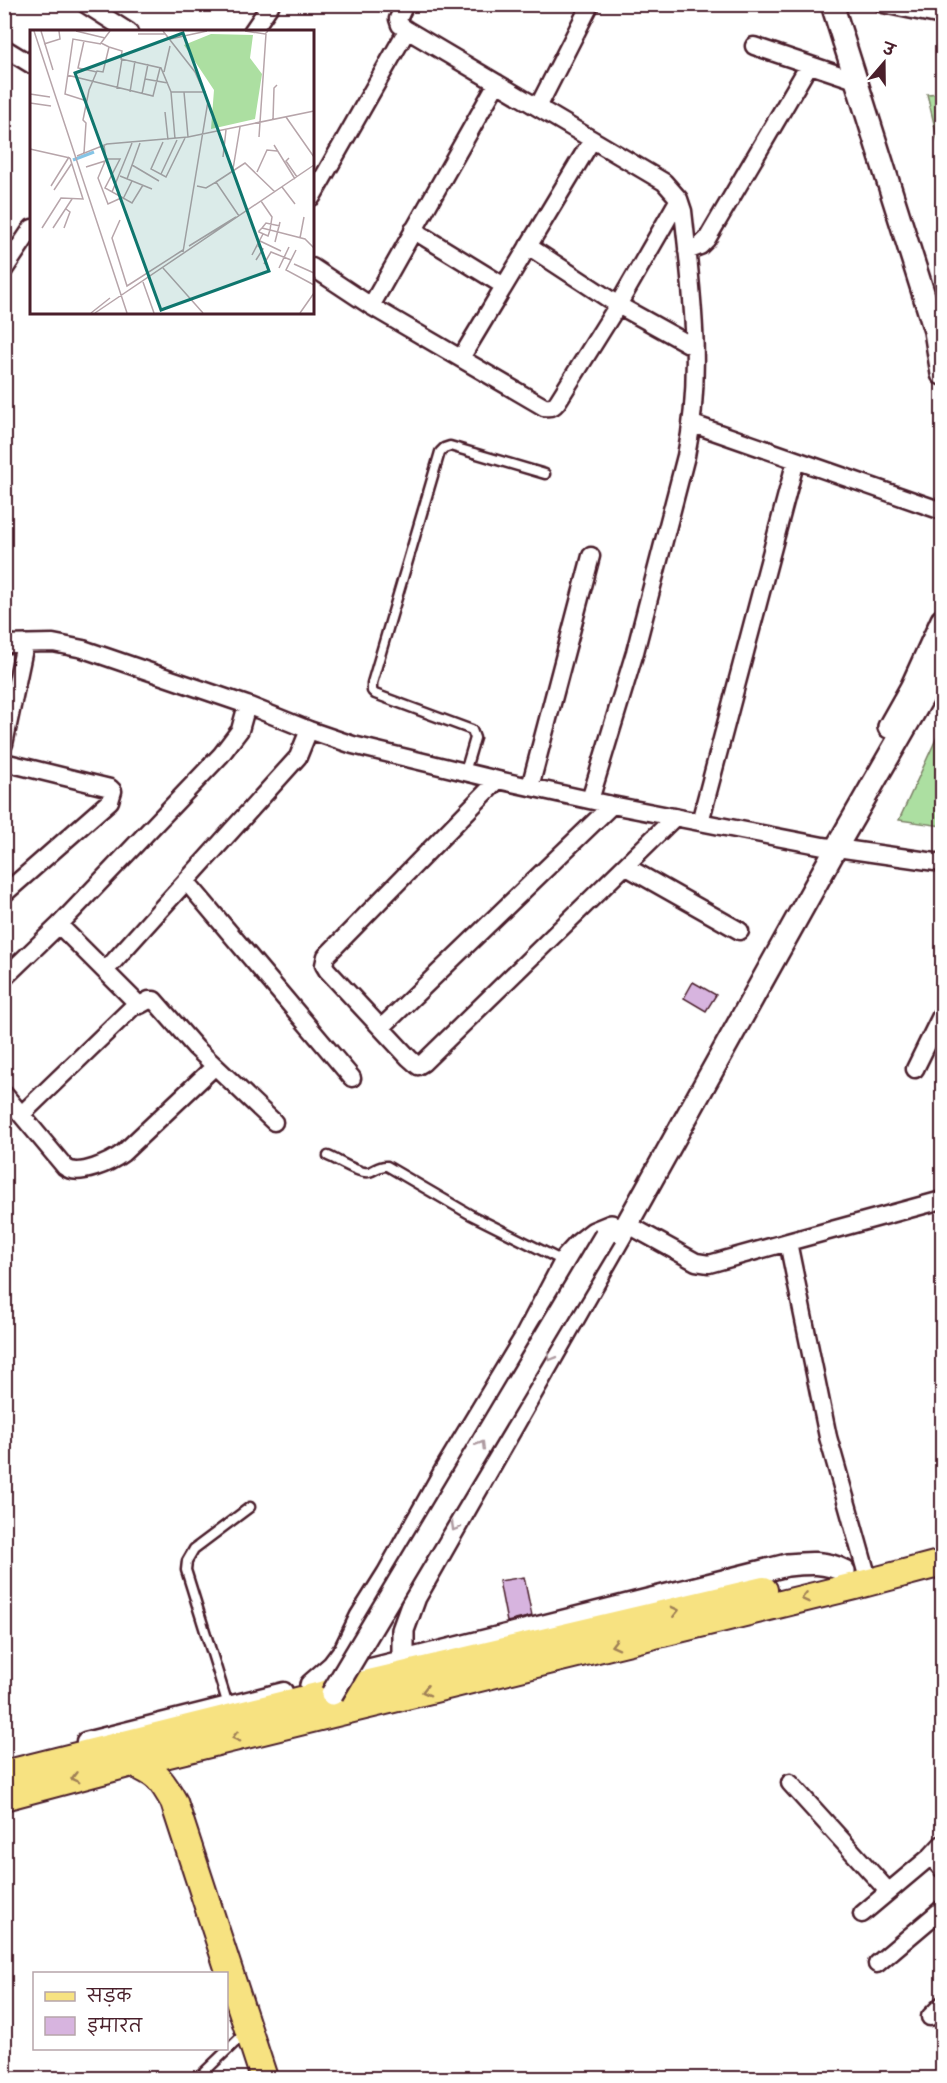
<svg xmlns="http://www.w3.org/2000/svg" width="947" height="2083" font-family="Delius,'Playpen Sans Deva',sans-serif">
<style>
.green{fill:#acdfa1;stroke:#7b7f66;stroke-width:1.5}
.building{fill:#d7b4df;stroke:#4a1f2b;stroke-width:1.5}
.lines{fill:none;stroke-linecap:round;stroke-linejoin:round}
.service-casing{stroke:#4a1f2b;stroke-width:13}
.minor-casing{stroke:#4a1f2b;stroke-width:21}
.tertiary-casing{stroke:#4a1f2b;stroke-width:26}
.primary-casing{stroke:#4a1f2b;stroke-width:30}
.service{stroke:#fff;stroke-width:8}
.minor{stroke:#fff;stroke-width:16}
.tertiary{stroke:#fff;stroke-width:21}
.primary{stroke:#f7e281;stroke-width:26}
.tertiary-bridge-casing{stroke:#4a1f2b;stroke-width:26;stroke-linecap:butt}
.tertiary-bridge{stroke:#fff;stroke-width:21}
.oneway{stroke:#ae9aa0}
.oneway2{stroke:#a08056}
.inset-river{fill:none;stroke:#85c4e6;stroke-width:3}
.inset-road{fill:none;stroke:#b7a5aa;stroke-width:1.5}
.view{fill:#0f766e;fill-opacity:0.15;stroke:#0f766e;stroke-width:3}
.inset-edge{fill:none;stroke:#4a1f2b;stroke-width:3}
</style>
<rect width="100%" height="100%" fill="#fff"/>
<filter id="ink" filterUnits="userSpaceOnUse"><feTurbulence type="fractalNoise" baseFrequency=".0167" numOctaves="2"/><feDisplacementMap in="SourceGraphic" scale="12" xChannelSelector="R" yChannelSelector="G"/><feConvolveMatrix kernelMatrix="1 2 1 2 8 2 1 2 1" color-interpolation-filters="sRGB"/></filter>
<g filter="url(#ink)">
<path class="green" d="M942 93V158L927 94Z
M942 726V826L899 820Z"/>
<path class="building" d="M693 982 716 995 706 1011 684 998Z
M524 1577 532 1616 507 1622 499 1581Z"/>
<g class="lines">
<g class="service-casing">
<path id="service" d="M465 772 475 738 472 730 375 694 372 691V683L440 452 444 448 450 446 545 474
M328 1156C338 1160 359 1174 369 1172 376 1170 379 1165 387 1166L471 1215 565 1262
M228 1705 186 1570 187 1561 194 1549 250 1507
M198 2078 245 2033"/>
</g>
<g class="minor-casing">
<path id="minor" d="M85 4 129 32
M405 4 398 19 400 25 407 30 664 182 679 199 683 211C692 292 703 375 686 456L635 652 590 800
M883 4 942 16
M252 32 271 4
M754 46 855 80
M4 48 32 65
M538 107 589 7
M312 197 407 30
M413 230 504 286
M528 246 618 305 694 347
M687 251 700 246 707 239 809 65
M312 267 371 306 544 407C551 408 554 407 558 401L618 305 679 199
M4 270 32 228
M371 306 497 83
M461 358 592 140
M693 424 942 511
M4 644 53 643 83 649 247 705 309 730 353 745 498 780 612 805 823 846 942 863
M4 744 25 644
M4 762 110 788 113 791 110 801 4 894
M498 780 326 956 324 965 327 970 409 1058 418 1066 423 1063 675 817
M530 787 591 556
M700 822 796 460
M625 866 740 931
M186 881 352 1078
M59 925 137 1003 140 1005 149 1000H154L196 1048 274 1122
M105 971 298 757 309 730
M4 978 59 925 221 755 240 730 247 705
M381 1028 612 805
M915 1069 942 1014
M4 1094 65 1167C78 1178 111 1162 123 1153L215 1066
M22 1114 137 1003
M627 1224 696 1262 709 1264 788 1242 828 1437 869 1582
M788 1242 942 1200
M85 1741 284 1691
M790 1783 888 1891
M931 1856 942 1869
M862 1914 931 1856 942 1844
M877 1964 942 1909
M930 2017 942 2005"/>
</g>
<g class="tertiary-casing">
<path id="tertiary" d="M832 4 927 305 935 331 942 374
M889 727 911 688 942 620
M403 1660V1630L415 1597 627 1224 836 848 924 695 942 659
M329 1680 787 1565C807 1563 826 1561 844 1571
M311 1685 333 1666 345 1650 361 1617 388 1574 446 1470 525 1339 568 1257 580 1244 594 1233 611 1226"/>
</g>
<g class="primary-casing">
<path id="primary" d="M132 1763C158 1775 160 1777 174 1802L264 2078
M4 1774 369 1683 764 1590
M4 1797 132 1763 855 1586 942 1563"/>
</g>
<use href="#service" class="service"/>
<use href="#minor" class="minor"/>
<use href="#tertiary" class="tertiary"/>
<use href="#primary" class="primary"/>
<g class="tertiary-bridge-casing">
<path id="tertiary-bridge" d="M332 1694 606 1235"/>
</g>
<use href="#tertiary-bridge" class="tertiary-bridge"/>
</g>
<defs><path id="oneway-chevron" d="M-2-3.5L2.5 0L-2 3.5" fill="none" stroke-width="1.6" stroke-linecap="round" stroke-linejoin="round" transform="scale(1.5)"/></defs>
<g class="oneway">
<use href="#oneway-chevron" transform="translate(551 1357) rotate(120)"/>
<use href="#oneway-chevron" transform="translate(481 1445) rotate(-59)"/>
<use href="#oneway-chevron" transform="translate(455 1527) rotate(120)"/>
</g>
<g class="oneway2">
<use href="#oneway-chevron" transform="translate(805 1598) rotate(166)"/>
<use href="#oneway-chevron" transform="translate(675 1611) rotate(-13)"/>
<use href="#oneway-chevron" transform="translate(615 1645) rotate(166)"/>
<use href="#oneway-chevron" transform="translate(426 1691) rotate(166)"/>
<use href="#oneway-chevron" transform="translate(236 1737) rotate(166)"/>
<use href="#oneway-chevron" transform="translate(75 1778) rotate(165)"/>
</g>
</g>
<g transform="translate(30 30)">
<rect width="284" height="284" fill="#fff"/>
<path d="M181 4 223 5 220 28 232 44 225 89 181 99 184 60 154 15Z" fill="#acdfa1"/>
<path class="inset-river" d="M43 130 64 122"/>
<path class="inset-road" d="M4 1 97 283M11 1 23 40M46 1 75 8M133 1 165 42 178 71 153 222M215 1 235 4 238 1M108 4H136M140 9 177 1M54 11 48 38 67 42M14 14 30 9 29 1M79 17 71 13 80 1M134 42 140 16M37 45 123 66 130 38M115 49 138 53M87 59 92 29M100 62 105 31M141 62H176M154 62 158 107M0 64 20 67M112 64 118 34M57 71 35 64 43 9 71 14M0 73 21 76M135 82 138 110M256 87 284 127M243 90 244 58 247 55M229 107 236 4M133 112 121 139 136 147 155 108M74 115 76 129 68 148 78 174 91 168M244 115 265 149M0 119 40 128M54 123 56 93 53 90 59 60 67 41 73 42 79 17 92 21 91 29 131 38 141 62 145 109M47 126 77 114 158 107 284 81M193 127 196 100M259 128 256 131 267 147M76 129H90L75 158 102 173 113 155M102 135 129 151M56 137 75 131M203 139 210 97M227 142 237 120 247 121M131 144 147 110M90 146 122 159M97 149 110 113M186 152 215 133 245 162M21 156 39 127M167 156 176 158 186 152 209 186M252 157 265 174M24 160 42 133M82 162 102 113M93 169 102 151M231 171 242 187 240 200 275 209 284 218M90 190 82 208 97 256 153 220M12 198 31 168 53 169 40 128M23 198 42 169M34 198 40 182 36 179M232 198 240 200 238 206 229 202V201L232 198 236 193 250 196M270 208 274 187M230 211 251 221M245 212 250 192M159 216 206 187M266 220 256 240 284 255M222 225 233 204M226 230 233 219 228 216M234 234 241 222 261 230M264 234 284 243M133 238 173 283M249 238 259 217M113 252 124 283M61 283 80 268M65 283 284 135M270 283 284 263"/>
<path class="view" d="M153 3 239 241 131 280 45 43Z"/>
<rect width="284" height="284" class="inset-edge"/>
</g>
<rect width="947" height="2083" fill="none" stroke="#fff" stroke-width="24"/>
<rect x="12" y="12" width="923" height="2059" fill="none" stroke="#4a1f2b" stroke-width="2" filter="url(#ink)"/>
<rect x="33" y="1972" width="195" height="78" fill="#ffffff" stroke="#b7a5aa" stroke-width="1.5"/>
<rect x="45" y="1992" width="30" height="9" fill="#f7e281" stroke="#b7a5aa" stroke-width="1.5"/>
<text x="87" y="2002" font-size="18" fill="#4a1f2b">सड़क</text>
<rect x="45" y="2017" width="30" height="18" fill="#d7b4df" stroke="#b7a5aa" stroke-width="1.5"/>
<text x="87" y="2032" font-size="18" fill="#4a1f2b">इमारत</text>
<g transform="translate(884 63) rotate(20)" stroke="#ffffff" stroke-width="4.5" paint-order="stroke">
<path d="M0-4.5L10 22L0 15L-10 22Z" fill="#4a1f2b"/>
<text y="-9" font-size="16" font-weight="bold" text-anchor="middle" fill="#4a1f2b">उ</text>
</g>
</svg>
